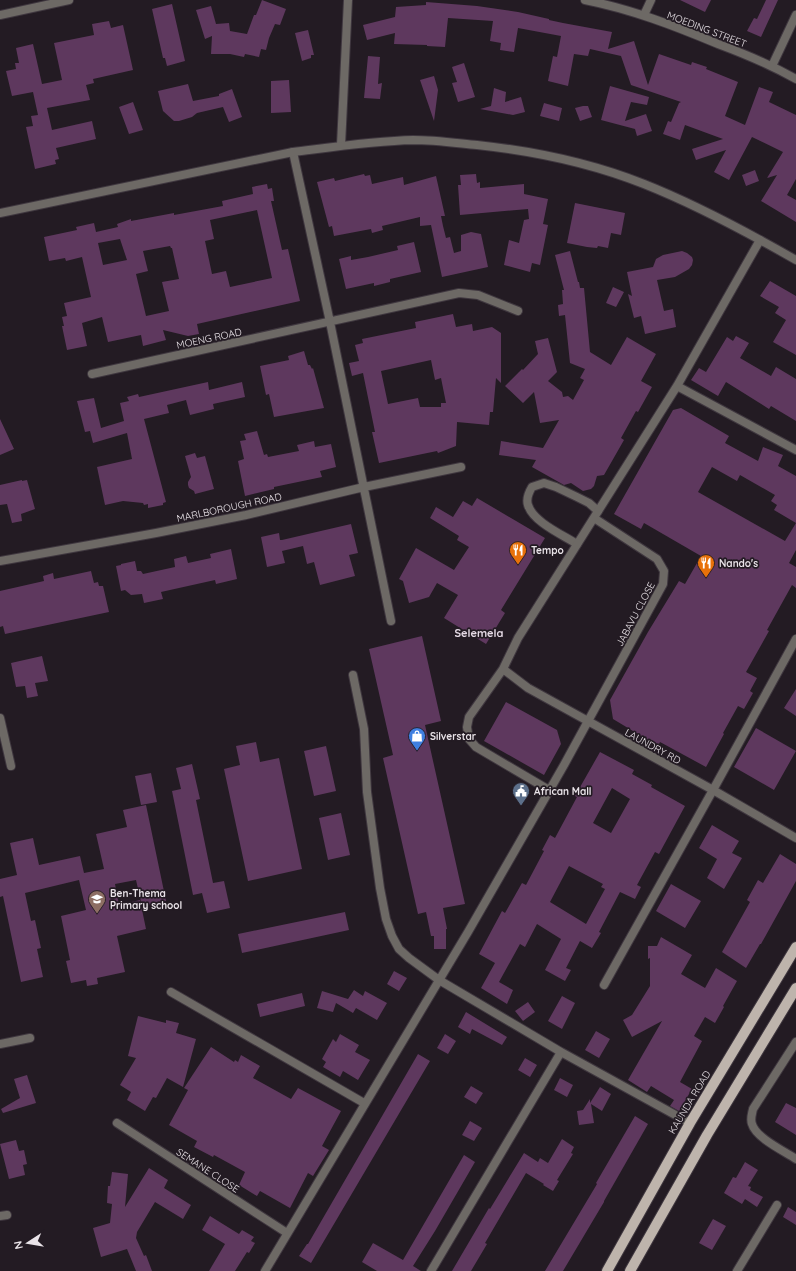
<svg xmlns="http://www.w3.org/2000/svg" width="796" height="1271" font-family="Quicksand,sans-serif">
<style>
.building{fill:#5e385e;fill-rule:evenodd}
.lines{fill:none;stroke-linecap:round;stroke-linejoin:round}
.service-casing{stroke:#3f373f;stroke-width:10}
.minor-casing{stroke:#3f373f;stroke-width:10}
.tertiary-casing{stroke:#3f373f;stroke-width:10}
.primary-casing{stroke:#3f373f;stroke-width:12}
.service{stroke:#6d6965;stroke-width:8}
.minor{stroke:#6d6965;stroke-width:8}
.tertiary{stroke:#6d6965;stroke-width:8}
.primary{stroke:#beb4ac;stroke-width:10}
.labels{text-anchor:middle;stroke-width:3.5;stroke-linejoin:round;paint-order:stroke}
.street-label{font-size:10px;fill:#e9e3e8;stroke:#231b23}
.poi-label{font-size:10px;font-weight:bold;fill:#e9e3e8;stroke:#231b23;text-anchor:start}
.neighbourhood-label{font-size:11px;font-weight:bold;fill:#e5dae5;stroke:#231b23}
</style>
<rect width="100%" height="100%" fill="#231b23"/>
<path class="building" d="M262 0 286 9 280 25 275 24 269 38 266 50 261 49 259 57 245 54 244 57 230 54H211L212 36 205 39 196 10 211 6 216 24 229 23 230 31 247 34 254 15H256Z
M680 0H711L705 12Z
M766 0H778L761 37 747 31 754 18 757 19Z
M426 2 477 6 518 12 549 19V20L563 23 612 32 608 49 634 41 648 85 659 54 691 65 692 62 707 67 706 69 738 82 725 116 745 125 759 87 773 92 769 102 796 115V179L787 195 796 200V222L761 201 777 175 767 178 783 152 752 137 729 180 714 172 726 150 696 160 692 149 723 139 685 125 680 140 663 134 668 121 671 122 679 103 681 102 631 85 621 56 590 49 588 56 574 54 568 86 548 81 553 56 557 57 561 36 518 28 514 52 500 50 501 43 490 41 493 21 448 18 445 47 427 46V45L394 44 395 33 367 40 363 25 395 17 396 7 426 5Z
M172 4 185 61 167 66 165 58H163L152 9Z
M109 21 111 28 123 25 133 70 93 79 94 83 86 85 90 100 47 108 52 130 92 121 96 139 56 148 59 159 55 160 56 164 35 169 26 127 33 126 31 116 38 115 33 92 12 96 6 71 16 69 15 63H19L16 48 33 44 42 84 62 80 54 43 94 35 92 24Z
M308 30 314 55H311V58L302 61 295 33Z
M368 56 380 57 378 84 382 83 380 99 364 98Z
M464 63 475 97 458 102 452 83 457 82 452 67Z
M434 76 438 90 434 121 420 80Z
M289 80 291 112 271 113V81Z
M188 84 193 101 219 96V94L232 89 242 117 229 122 223 107 197 113 192 117 179 121H174L163 111 158 91Z
M610 86 649 97 647 105 631 102 625 121 646 114 652 131 637 136 635 129 601 120Z
M494 88 506 92 505 102 521 97 525 112 513 115 480 109 491 106Z
M133 102 143 130 129 134 119 107Z
M544 103 562 108 559 121 540 116Z
M583 106H588L592 117 580 121 575 108Z
M755 170 759 181 746 186 742 175Z
M364 174 365 176 370 175 372 184 403 177 404 185 436 176 445 216H441L443 226H442H443L446 238 450 237 454 253 461 251V235L471 232 481 234 488 267 442 277 431 225 420 226V217L382 226 383 230 372 233 371 229 334 236 332 226 329 227 317 182 334 178 335 181Z
M476 174 477 183 480 182V188L524 184V194L548 199 543 224 548 225 540 265 532 263 530 272 504 265 509 240 519 243 524 220 529 219 528 209 460 215 458 185H461L460 175Z
M267 184 268 189 272 188 274 201H271L282 250 288 249 300 301 197 324 199 334 188 336 163 330 166 340 143 346 141 335 108 342 102 317 82 323 87 346 67 350 62 326H64L62 317 67 316 64 303 91 297 82 257 66 261 65 258 49 261 44 237 77 230 76 227 94 223 96 232 118 227 117 224 131 219V221L174 213V215L223 206 222 201 253 194 252 187ZM257 210 272 278 230 287 226 271 212 274 205 241 214 239 210 220ZM120 239 127 260 103 265 98 243ZM170 246 171 248H172L179 279 162 282 169 311 146 316 136 274 148 271 143 251Z
M575 203 625 213 621 235 611 233 608 248 598 246 597 248 587 247 567 243Z
M414 242 421 272 390 279V282L374 286V283L346 289 339 259 351 256V260L368 257 398 250 397 246Z
M570 251 578 282H579L580 288H584L590 352 611 365 627 337 656 354 641 381 652 387 638 412 636 411 621 438 624 440 604 475 597 476 594 486 591 489 583 491 571 483 564 485 532 467 536 460 499 455 501 441 543 448 559 420 540 423 534 392 523 403 505 386 522 369 523 370 538 354 535 341 548 338 557 372 548 381 562 392 563 397 568 396 573 400 584 380 580 378 585 369 570 363 565 315 559 316 558 305 563 304 562 290H564L555 255Z
M682 251 687 253 692 257 693 260 692 265 689 269 675 277 657 280 664 311 673 309 676 327 645 334 641 316 634 318 628 294 632 296 627 272 653 267 656 259 663 255Z
M770 281 796 296V355L773 342 786 320 775 313 779 307 760 296Z
M613 287 624 292 616 307 606 303Z
M453 314 456 327 472 324 473 331 492 327 501 333V383L496 378 493 412H490L489 425 457 422 456 446 438 453 437 451 379 463 372 432H375L363 373 352 376 349 363 359 361 355 345 363 343 362 339 416 328 415 322ZM431 360 435 380 441 378 446 403H441V407H420L418 398 388 404 381 371Z
M736 336 749 343 740 358 771 376 776 367 796 379V421L771 406 769 409 726 382 718 396 691 380 699 368 706 372 727 337 733 341Z
M304 351 308 365H310L312 369 313 368 324 408 274 417 269 394 266 395 260 366 289 360 288 356Z
M208 382 209 390 242 382 245 397 213 404 214 409 190 415 186 400 167 405 169 413 144 419 166 502 163 503V505L148 508V504L144 505 143 503 123 501 105 505 97 467 132 459 127 433 93 443 90 431 85 432 77 401 94 398 101 428 124 421 120 403 129 401 127 397 138 394 139 397Z
M681 408 729 436 725 443 758 461 763 447 783 455 778 466 796 476V523L774 510 777 505 771 501 775 495 740 475 737 481 712 467 698 492 785 541 796 523V550L789 563 796 567V588L792 585 767 630 769 631 746 672 757 678 750 691 753 693 744 709 738 706 723 733 724 734 706 767 660 742 658 746 613 719 610 700 648 632 679 581 685 584 701 556 644 523 641 529 614 514 673 410Z
M0 419 14 449 0 455Z
M257 431 264 455 267 454 268 457 299 451 297 445 314 441 315 447 331 444 336 467 320 471 322 477 274 487V489L245 496 238 461 244 459 240 441 246 440 244 434Z
M195 453 197 458 205 456 214 489 195 494 194 491 189 488 188 485V482L191 477 185 456Z
M22 480V481L27 480 35 509 21 514 22 521 12 523 7 504 0 505V485Z
M477 498 545 538 501 610 505 613 486 644 444 618 458 595 437 583 429 597 409 603 403 581 399 579 416 548 454 570 469 547 457 540 459 536 430 518 436 507 453 517 463 501 472 506Z
M351 524 358 553 349 555 355 576 320 585 314 562 307 564 303 546 282 551 285 563 267 567 261 537 279 533 280 540H282Z
M231 549 237 579 216 584 215 580 161 592 163 599 144 603 142 594 131 595 125 590 121 591 116 566 121 565V564L135 561 137 571H141L143 574 175 567 174 559 186 556 188 563 211 558 210 554Z
M91 571 94 583 98 582 99 586H103L109 612 5 634 3 626 0 627V591L44 581 43 576 53 573 54 579Z
M422 636 441 721 425 725 465 904 443 908 447 929H446V949H434V936H431L426 912 418 914 383 758 393 755 369 649Z
M42 656 48 681 35 683 38 696 27 698 25 686 16 687 11 663Z
M796 689V716L784 708Z
M506 702 557 730 561 744 544 775 484 741Z
M756 728 796 751 774 790 734 767Z
M256 742 260 762 279 758 302 869 248 881 224 769 240 765 236 746Z
M326 746 336 791 314 796 304 751Z
M600 752 634 770 632 774 652 785 651 787 685 806 659 854 655 852 637 885 641 887 635 899 620 892 599 932 601 933 592 948 580 941 566 968 571 970 565 981 545 970 561 939 537 924 525 947 520 944 499 982 513 990 507 1004 481 988 495 963 479 954 502 911 505 913 522 883 526 885 544 851 542 850 550 835 555 838 577 797 575 796ZM612 788 630 799 611 833 593 823ZM569 866 603 884 601 887 605 889 586 924 550 902Z
M192 764 200 799 196 800 213 883 224 881 230 908 207 913 202 893 193 895 172 791 181 789 176 768Z
M151 773 157 802 141 805 135 776Z
M146 805 166 901 142 906 136 880 115 884 119 905 140 900 146 929 117 936 125 972 97 978 98 984 87 986 86 980 71 983 66 961 70 960 61 916 86 910 79 880 25 893 31 921 35 920 41 948 37 949 43 977 21 982 3 896 0 897V879L17 875 10 843 33 838 39 865 80 856 84 873 104 869 96 834 127 827 123 810Z
M341 813 350 855 328 860 319 818Z
M712 825 739 841 732 853 742 858 724 889 707 878 717 859 699 848Z
M780 854 796 864V881L761 944H760L746 968 722 952 750 902 747 900 758 880 763 883Z
M671 884 701 901 685 928 656 911Z
M345 912 349 930 242 953 238 934Z
M661 937 692 955 681 974 705 988 716 968 737 981 723 1006 724 1007 715 1023 705 1017 694 1036 702 1041 680 1082 692 1089 679 1111 670 1106 674 1100 651 1086 647 1092 628 1080 662 1021 632 1037 623 1020 632 1015 650 986V958L648 959V946H657Z
M394 971 407 978 399 991 387 984Z
M354 990 363 996 365 991 387 1003 377 1020 356 1008 353 1013 336 1003 333 1012 317 1008 322 991 348 999Z
M302 993 305 1006 260 1017 257 1004Z
M562 996 575 1003 562 1029 548 1021Z
M528 1002 535 1012 523 1021 515 1011Z
M466 1012 507 1037 502 1045 472 1029 470 1034 458 1027Z
M138 1016 166 1023V1020L179 1023 176 1033 196 1039 183 1087 167 1078 156 1098 153 1097 145 1111 127 1100 131 1092 120 1085 136 1058 128 1056Z
M596 1031 610 1039 599 1058 585 1050Z
M340 1034 359 1045 355 1052 370 1060 358 1080 343 1071 340 1077 323 1067 326 1062 322 1059 333 1039 336 1042Z
M445 1034 456 1041 448 1054 437 1048Z
M211 1047 234 1062 235 1060 238 1062 241 1055 260 1066 253 1078 291 1099 298 1088 341 1111 322 1146 329 1150 313 1176 308 1173 290 1208 260 1191 257 1196 239 1185 245 1172 214 1155 213 1157 194 1147 197 1141 169 1125 188 1090 184 1088Z
M418 1054 430 1061 311 1263 299 1256 307 1244H308Z
M525 1058 537 1065 530 1077 518 1070Z
M27 1075 36 1103 3 1113 1 1109 20 1098 14 1079Z
M560 1078 573 1085 567 1097 554 1090Z
M471 1086 483 1093 476 1104 464 1097Z
M600 1087 611 1094 602 1111 591 1104 594 1123 579 1125 577 1111 583 1110 590 1099V1103Z
M786 1103 796 1108V1135L775 1122Z
M635 1116 648 1124 604 1201V1202L563 1271H545L597 1184 596 1183Z
M470 1121 482 1128 474 1141 462 1135Z
M562 1139 574 1147 571 1153 573 1154 557 1180 559 1181 553 1191 543 1185 544 1184 526 1173 485 1243 487 1244 471 1271H452L489 1208 490 1209 524 1153 538 1162 540 1158 548 1163Z
M16 1140 19 1151 24 1150 27 1164 23 1165 25 1175 9 1179 0 1144Z
M464 1155 475 1162 435 1231 413 1266 421 1271H377L362 1262 373 1243 403 1260Z
M745 1162 758 1170 748 1186 751 1187 750 1190 763 1197 757 1207 745 1199 742 1204 724 1193 733 1177 736 1178Z
M149 1168 168 1180 164 1188 191 1205 183 1219 155 1202 137 1232 136 1238 144 1256 146 1255 152 1271H136L127 1249 101 1257 93 1228 110 1223 112 1204 107 1203 108 1186H110L112 1172 128 1174 125 1207Z
M788 1207 796 1212V1225L783 1217Z
M210 1216 239 1234 242 1230 254 1237 251 1241 255 1243 249 1253 247 1252 235 1271H209L225 1244 202 1230Z
M713 1219 726 1226 712 1250 699 1243Z"/>
<g class="lines">
<g class="service-casing">
<path id="service" d="M577 544C563 535 533 522 528 505 526 499 529 492 532 487L544 483 556 487 577 497 589 503 598 511"/>
</g>
<g class="minor-casing">
<path id="minor" d="M585 0C631 9 675 26 718 44 745 54 771 65 796 79
M0 15 69 0
M644 15 651 0
M772 66 796 15
M341 145 348 0
M293 152 330 322 391 621
M92 374 459 293 478 295 518 311
M677 386 796 450
M0 561 156 533 246 515 364 487 461 467
M503 669 528 688 713 790 796 838
M353 675 364 729 367 792 380 888 386 919 392 936 399 949 409 958 439 980 561 1052 690 1123
M0 718 11 766
M549 790 476 747 469 739 467 727 469 717 503 669 518 638 677 386 760 240
M604 985 713 790 796 639
M171 992 364 1103
M796 1042 753 1109C752 1114 750 1119 752 1124 756 1138 784 1151 796 1159
M0 1044 30 1038
M117 1123 287 1233
M0 1216 7 1215
M265 1271 468 932 564 765 663 584 664 571 657 559 594 518
M431 1271 561 1052
M737 1271 777 1205"/>
</g>
<g class="tertiary-casing">
<path id="tertiary" d="M0 213 293 152C333 147 373 141 413 140 434 140 456 143 477 145 534 151 591 163 644 184 697 205 747 232 796 260"/>
</g>
<g class="primary-casing">
<path id="primary" d="M607 1271 690 1123 796 947
M630 1271 707 1135 796 988"/>
</g>
<use href="#service" class="service"/>
<use href="#minor" class="minor"/>
<use href="#tertiary" class="tertiary"/>
<use href="#primary" class="primary"/>
</g>
<defs>
<g id="restaurant-pin" transform="scale(0.9)"><path d="M0 17L-7.5 6A9.5 9.5 0 1 1 7.5 6Z" fill="#e8710a" stroke="#231b23"/><path d="M-5-6h1v4h1v-4h1v4h1v-4h1v5L-1.5 .5V6h-2V.5L-5-1ZM5-6V6H3V1.5H1.5Q1.5-4 5-6Z" fill="#fff"/></g>
<g id="shop-pin" transform="scale(0.9)"><path d="M0 17L-7.5 6A9.5 9.5 0 1 1 7.5 6Z" fill="#3f7fe0" stroke="#231b23"/><path d="M-5-2.5h2.3a2.7 3.5 0 0 1 5.4 0H5L5.5 6h-11ZM-1.5-2.5h3a1.5 2.3 0 0 0-3 0Z" fill="#fff"/></g>
<g id="civic-pin" transform="scale(0.9)"><path d="M0 17L-7.5 6A9.5 9.5 0 1 1 7.5 6Z" fill="#5c6f8a" stroke="#231b23"/><path d="M-.6-6.5H3V-4.5H.6V-3L4-1V1h2V6H-6V1h2V-1L-.6-3ZM-1.2 2.5V6h2.4V2.5Z" fill="#fff"/></g>
<g id="school-pin" transform="scale(0.9)"><path d="M0 17L-7.5 6A9.5 9.5 0 1 1 7.5 6Z" fill="#8d6e63" stroke="#231b23"/><path d="M0-5L7-2L0 1L-7-2ZM-4 1L0 2.5L4 1V4Q0 6-4 4Z" fill="#fff"/></g>
</defs>
<g fill-rule="evenodd">
<use href="#restaurant-pin" x="518" y="550"/>
<use href="#restaurant-pin" x="706" y="563"/>
<use href="#shop-pin" x="417" y="736"/>
<use href="#civic-pin" x="521" y="791"/>
<use href="#school-pin" x="97" y="899"/>
</g>
<g class="labels">
<g class="street-label">
<text transform="translate(707 29) rotate(21)" y="4">MOEDING STREET</text>
<text transform="translate(209 338) rotate(-12)" y="4">MOENG ROAD</text>
<text transform="translate(229 507) rotate(-12)" y="4">MARLBOROUGH ROAD</text>
<text transform="translate(635 614) rotate(-62)" y="4">JABAVU CLOSE</text>
<text transform="translate(653 746) rotate(29)" y="4">LAUNDRY RD</text>
<text transform="translate(689 1102) rotate(-59)" y="4">KAUNDA ROAD</text>
<text transform="translate(208 1170) rotate(33)" y="4">SEMANE CLOSE</text>
</g>
<g class="poi-label">
<text x="531" y="554">Tempo</text>
<text x="719" y="567">Nando's</text>
<text x="430" y="740">Silverstar</text>
<text x="534" y="795">African Mall</text>
<text x="110" y="897">Ben-Thema<tspan x="110" dy="12">Primary school</tspan></text>
</g>
<g class="neighbourhood-label">
<text x="479" y="637">Selemela</text>
</g>
</g>
<g transform="translate(28 1243) rotate(258)" stroke="#231b23" stroke-width="3" paint-order="stroke">
<path d="M0-3L7 15L0 10L-7 15Z" fill="#e9e3e8"/>
<text y="-6" font-size="11" font-weight="bold" text-anchor="middle" fill="#e9e3e8">N</text>
</g>
</svg>
